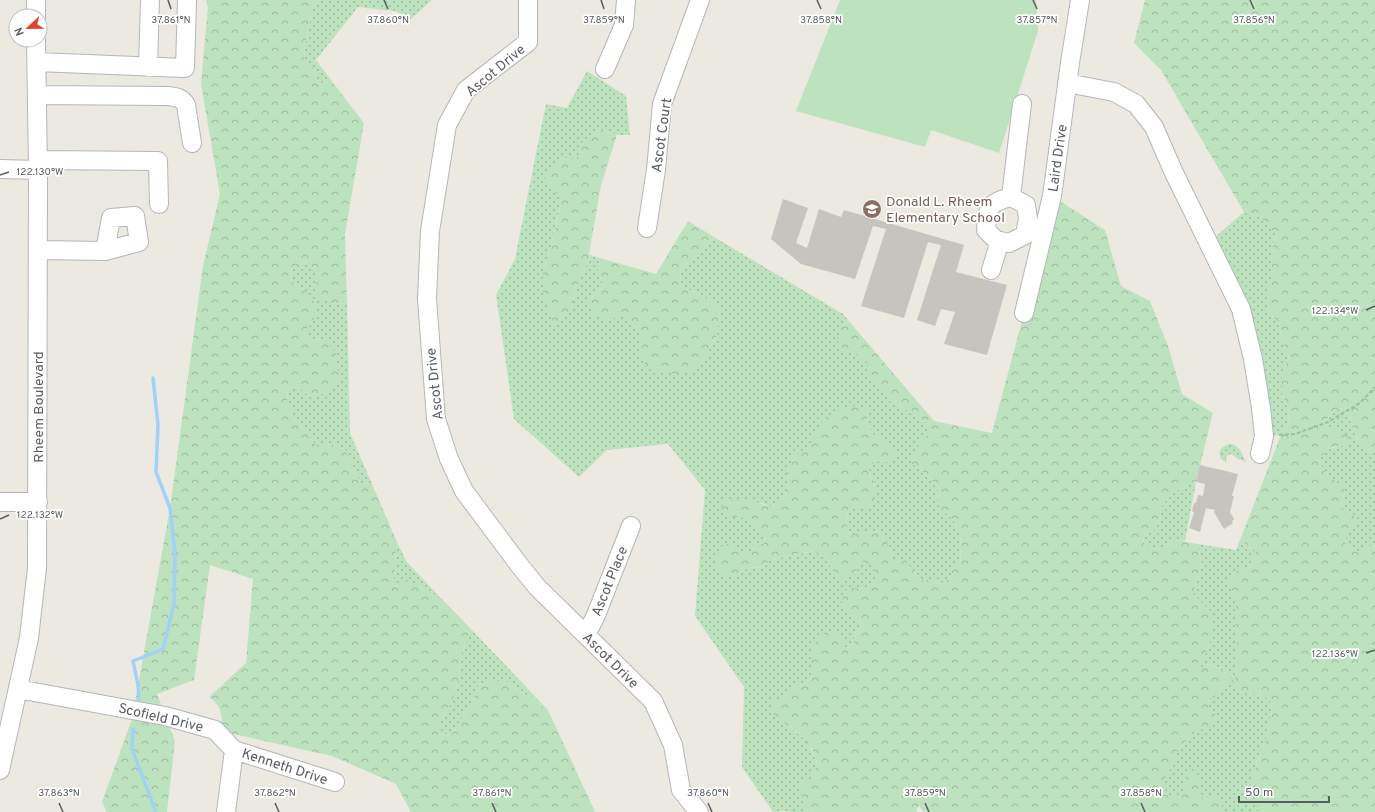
<svg xmlns="http://www.w3.org/2000/svg" width="1375" height="812" font-family="Overpass,sans-serif">
<style>
.grass{fill:url(#grass-dots)}
.forest{fill:url(#forest-crowns)}
.park{fill:#bde3be}
.lines{fill:none;stroke-linecap:round;stroke-linejoin:round}
.stream{stroke:#a1d2fc;stroke-width:3.5}
.building{fill:#c6c4be}
.minor-casing{stroke:#b3b6bb;stroke-width:20}
.path{stroke:#97c3a4;stroke-width:2;stroke-dasharray:4 2;stroke-linecap:butt}
.minor{stroke:#fff;stroke-width:18}
.ticks{fill:none;stroke:#595c61;stroke-width:1.5}
.labels{text-anchor:middle;stroke-width:3.5;stroke-linejoin:round;paint-order:stroke}
.street-label{font-size:14px;fill:#595c61;stroke:#fff}
.education-label{font-size:14px;fill:#785e54;stroke:#fff;text-anchor:start}
.ticks-label{font-size:10px;text-anchor:middle;fill:#595c61;stroke:#fff;stroke-width:3.5;stroke-linejoin:round;paint-order:stroke}
</style>
<defs>
<pattern id="grass-dots" width="8" height="8" patternUnits="userSpaceOnUse"><rect width="8" height="8" fill="#bde3be"/><path d="M2 2h.1M6 6h.1" fill="none" stroke="#9dbb9e" stroke-width="1.8" stroke-linecap="round"/></pattern>
<pattern id="forest-crowns" width="20" height="18" patternUnits="userSpaceOnUse"><rect width="20" height="18" fill="#bde3be"/><path d="M2 6a3 3 0 1 1 6 0M12 15a3 3 0 1 1 6 0" fill="none" stroke="#9dbb9e"/></pattern>
</defs>
<rect width="100%" height="100%" fill="#ece9e0"/>
<path class="grass" d="M320 0H432L411 19 395 11 358 7 316 60 331 80 318 84 313 68 304 60 305 45 313 7Z
M587 71 626 96 630 135H617L600 130 583 141 579 157 559 159 563 195 550 250 543 271 554 324 571 310 576 287 591 255 600 258 598 271 604 286 588 301 607 320 626 314 640 334V352L702 363 717 335 720 309 703 296 680 286 681 268 700 253 714 237 843 314 848 320 842 326 841 349 854 353 869 363 880 391 889 396 891 403 900 406 929 424V435L911 463 921 470 939 487 937 498 941 509 952 518 961 532 960 548 961 562 952 570 950 579 939 584 932 580H921L914 571 892 559 889 547 879 531 849 535 846 522 848 511 860 506 870 507 875 484 868 471 874 461 888 462 887 441 874 435 866 425 868 410 817 433 809 446 794 457 787 473 789 489 772 507 761 503 723 499 740 516 747 518 758 530 765 536 764 544 755 543 751 553 741 554 737 576C746 567 750 567 762 568L769 561 783 557 814 551 826 558 832 569 853 576 862 562 873 564 876 578 865 589 853 588 842 603 848 614 857 617 863 625 855 633 853 647 845 648 824 633C814 647 811 662 812 678L802 685 790 687 784 696 782 722C802 735 809 740 817 763L812 778 806 808 812 812H788L787 811 773 812 742 767 744 687 695 616 705 490 668 444 607 450 579 477 514 419 496 295 515 259 546 104 567 108Z
M1244 212 1259 216 1276 234 1272 251 1271 279 1267 300 1270 314 1279 323 1282 342 1289 357 1282 374V393L1288 409 1289 422 1281 435 1264 436 1253 359 1208 243Z
M305 262 315 270 317 282 331 303 347 304 350 433 372 484 360 483 345 449 331 444 318 447 294 419 287 400 288 387 300 388 309 396 327 393 325 340 311 339 304 334 314 318 305 290 290 280 292 267Z
M1344 408 1350 415 1351 424 1361 448 1371 453 1375 450V545L1366 547 1357 552 1345 544 1346 536 1353 514 1342 507 1345 487C1331 479 1325 475 1319 460L1327 450 1339 446 1334 429 1328 427 1327 419 1334 410Z
M1229 444C1239 443 1242 454 1246 462L1238 459 1231 454 1227 456 1226 458 1227 463 1221 459C1217 451 1221 447 1229 444Z
M1196 482 1185 541 1177 540 1166 547 1154 549 1144 543 1143 537 1154 530 1161 518 1160 508 1175 491Z
M1240 540 1256 551 1249 567 1235 571 1228 583 1234 595 1236 610V635L1238 660 1234 681 1236 692 1254 694 1270 699 1272 711 1266 739 1259 757 1253 775 1259 812H1222V807L1199 794V782L1185 778V792L1179 799 1163 795 1162 787 1179 748 1198 729 1217 716 1209 707 1208 699C1221 694 1222 687 1227 674L1217 667 1210 664 1199 668 1210 643 1201 602 1193 594 1202 565 1199 551 1192 543 1236 550Z
M398 544 406 561 438 595 429 594 418 585 400 586 392 585C397 570 393 556 398 544Z
M471 629 548 710 502 679 479 684 471 704 452 734 438 735 440 723 452 701 459 679 460 659Z"/>
<path class="forest" d="M206 0H320L313 7 305 45 304 60 313 68 318 84 331 80 364 123 345 234 347 304 331 303 318 297 315 270 305 262 292 267 290 280 305 290 316 305 314 318 304 334 311 339 325 340 336 352 339 379 327 393 309 396 300 388 288 387 287 400 294 419 318 447 331 444 345 449 360 483 372 484 398 544C393 556 397 571 392 585L400 586 408 580 418 585 429 594 438 595 471 629 460 659 459 679 452 701 440 723 439 735 452 734 471 704 479 684 502 679 548 710 595 812H411L396 784 332 756 215 730 222 720C221 710 218 703 209 697L246 663 253 579 210 565 194 680 157 694 175 741 167 812H107L102 802 132 719 170 508 203 266 220 194 201 84 208 6Z
M1145 0H1375V450L1371 453 1361 448 1351 424 1350 415 1344 408 1334 410 1327 419 1328 427 1334 429 1348 436V446C1332 446 1328 447 1319 460 1325 475 1331 479 1345 487L1342 507 1353 514 1357 526 1346 536 1345 544 1357 552 1366 547 1375 545V812H1259L1253 787V775L1259 757 1266 739 1272 711 1270 699 1254 694 1236 692 1234 681 1222 687 1216 696 1208 699 1209 707 1217 716 1216 722 1206 730 1198 729 1179 748 1162 787 1163 795H1172L1179 799 1185 792V778L1189 768 1196 770 1199 782V794L1206 799 1218 796 1222 807V812H928L923 811 919 806 916 809 917 812H812L806 808 801 792V782L812 778 817 763 812 749 799 733 782 722 771 712V702L784 696 790 687 802 685 812 678 811 651 812 645 818 641 824 633 834 630 843 636 845 648 853 647 855 633 863 625 857 617 848 614 842 603 844 591 853 588 865 589 876 578 873 565 862 562 853 576 841 579 832 569 826 558 814 551 783 557 769 561 762 568C750 567 746 567 737 576L725 575 716 566 717 556 722 546 732 543 741 554 751 553 755 543 764 544 765 537C749 523 752 515 728 517L722 509 723 499 749 500 772 507 789 489 787 473 794 457 809 446 824 418 840 409 856 406 868 410 866 425 874 435 887 441 897 453 888 462 874 461 868 471C876 485 879 491 870 507L860 506 848 511 846 522 849 535 879 531 889 547 892 559 905 560 921 580H932L939 584 950 579 952 570 961 562 960 548 961 532 952 518 941 510 937 498 939 487 921 470 911 463 914 454 921 440 929 435V424L900 406 891 403 889 396 880 391 877 384 867 379V368L868 363 854 353 841 349 837 339 842 326 848 320 934 421 992 433 1024 313 1052 196 1105 230 1121 286 1150 301 1168 346 1182 394 1213 413 1196 482 1175 491 1160 508 1161 518 1154 530 1143 537 1144 543 1154 549 1166 547 1177 540 1192 543 1199 551 1202 565 1193 594 1210 610 1211 624 1210 643 1199 668 1210 664 1220 669 1234 681 1238 660 1236 635V610L1234 595 1228 583 1235 571 1249 567 1256 551 1240 540 1281 435 1289 422 1288 409 1282 393V374L1289 357 1282 342 1279 323 1270 314 1267 300 1271 279 1272 251 1276 234 1259 216 1244 212 1161 70 1134 43Z
M600 130 617 135 601 185 589 254 591 255 576 287 571 310 554 324 543 293V271L550 250 563 196 551 190 545 176 559 159 579 157 583 141Z
M688 221 714 237 700 253 681 268 680 286 703 296 720 309 717 335 702 363 690 373H672L647 369 640 352V334L626 314 607 320 593 315 588 301 604 286 598 271 600 258 656 274Z"/>
<path class="park" d="M840 0H1036L1038 31 999 153 931 130 925 147 796 111Z"/>
<g class="lines">
<path class="stream" d="M139 699 138 685 133 661 163 649 174 604 175 554 170 508 156 472 158 425 153 378
M133 729 132 749 156 812"/>
</g>
<path class="building" d="M783 199 808 208 796 243 807 248 819 209 841 217 844 210 964 245 956 272 1007 285 987 355 944 344 955 312 941 309 935 326 917 320 941 245 928 242 904 318 861 306 886 229 873 226 855 279 801 264 771 239Z
M1200 465 1238 474 1232 496H1234L1230 512 1234 519 1232 521 1233 523 1224 529 1214 512 1215 510 1206 508 1200 532 1189 528 1194 512 1192 511 1194 503H1196L1198 495 1203 496 1205 484 1196 482Z"/>
<g class="lines">
<g class="minor-casing">
<path id="minor" d="M36 0V16
M528 0V42L466 90 447 125 430 231 427 299 436 419 449 459 464 491 520 566 537 587 653 701 673 745 681 790 699 812
M37 62 185 68 187 0
M148 67 150 0
M605 69 624 25 626 0
M1067 83 1114 92 1136 104 1154 127 1174 173 1241 309 1253 359 1261 408 1264 436 1260 454
M37 95 167 96C175 97 182 97 186 105L192 143
M38 160 158 161 159 204
M0 169 38 170
M1011 197 1026 205 1028 219 1025 235 1009 243 996 240 986 230C988 208 987 203 1011 197Z
M1011 197 1022 104
M647 228 656 170 662 104 700 0
M38 250 105 251 139 242 135 216 111 218 105 251
M991 270 1000 241
M1024 313 1052 196 1070 63 1080 0
M0 502H38
M586 635 596 615 631 526
M18 689 165 716 215 730 234 750 335 782
M0 770 29 638 37 568 38 170 36 40
M226 812 234 750"/>
</g>
<path class="path" d="M1279 435 1295 434 1328 422 1360 403 1375 387"/>
<use href="#minor" class="minor"/>
</g>
<path class="ticks" d="M168 0 171 9M384 0 388 9M601 0 604 9M817 0 821 9M1033 0 1037 9M1250 0 1254 9M0 175 9 172M1366 310 1375 306M0 519 9 515M1366 653 1375 650M59 803 63 812M275 803 279 812M492 803 496 812M708 803 712 812M925 803 929 812M1141 803 1145 812"/>
<defs>
<g id="school-disc" transform="scale(1)"><circle r="9.5" fill="#8d6e63" stroke="#fff"/><path d="M0-5L7-2L0 1L-7-2ZM-4 1L0 2.5L4 1V4Q0 6-4 4Z" fill="#fff"/></g>
</defs>
<g fill-rule="evenodd">
<use href="#school-disc" x="872" y="209"/>
</g>
<g class="labels">
<g class="street-label">
<text transform="translate(495 70) rotate(-40)" y="5">Ascot Drive</text>
<text transform="translate(661 135) rotate(-82)" y="5">Ascot Court</text>
<text transform="translate(1057 158) rotate(-82)" y="5">Laird Drive</text>
<text transform="translate(434 384) rotate(-96)" y="5">Ascot Drive</text>
<text transform="translate(38 407) rotate(-90)" y="5">Rheem Boulevard</text>
<text transform="translate(609 581) rotate(-68)" y="5">Ascot Place</text>
<text transform="translate(611 660) rotate(45)" y="5">Ascot Drive</text>
<text transform="translate(161 717) rotate(13)" y="5">Scofield Drive</text>
<text transform="translate(285 766) rotate(18)" y="5">Kenneth Drive</text>
</g>
<g class="education-label">
<text x="886" y="206">Donald L. Rheem<tspan x="886" dy="16">Elementary School</tspan></text>
</g>
</g>
<g class="ticks-label">
<text x="171" y="23">37.861°N</text>
<text x="388" y="23">37.860°N</text>
<text x="604" y="23">37.859°N</text>
<text x="821" y="23">37.858°N</text>
<text x="1037" y="23">37.857°N</text>
<text x="1254" y="23">37.856°N</text>
<text x="40" y="175">122.130°W</text>
<text x="1335" y="314">122.134°W</text>
<text x="40" y="518">122.132°W</text>
<text x="1335" y="657">122.136°W</text>
<text x="59" y="796">37.863°N</text>
<text x="275" y="796">37.862°N</text>
<text x="492" y="796">37.861°N</text>
<text x="708" y="796">37.860°N</text>
<text x="925" y="796">37.859°N</text>
<text x="1141" y="796">37.858°N</text>
</g>
<g transform="translate(28 28) rotate(248)"><circle r="19" fill="#ffffff" stroke="#bdbec0"/>
<path d="M0-3L7 15L0 10L-7 15Z" fill="#e24230"/>
<text y="-6" font-size="11" font-weight="bold" text-anchor="middle" fill="#595c61">N</text>
</g>
<path d="M1239 796v6h90v-6" fill="none" stroke="#595c61" stroke-width="2"/>
<text x="1245" y="796" font-size="12" fill="#595c61" stroke="#ffffff" stroke-width="3" paint-order="stroke">50 m</text>
</svg>
